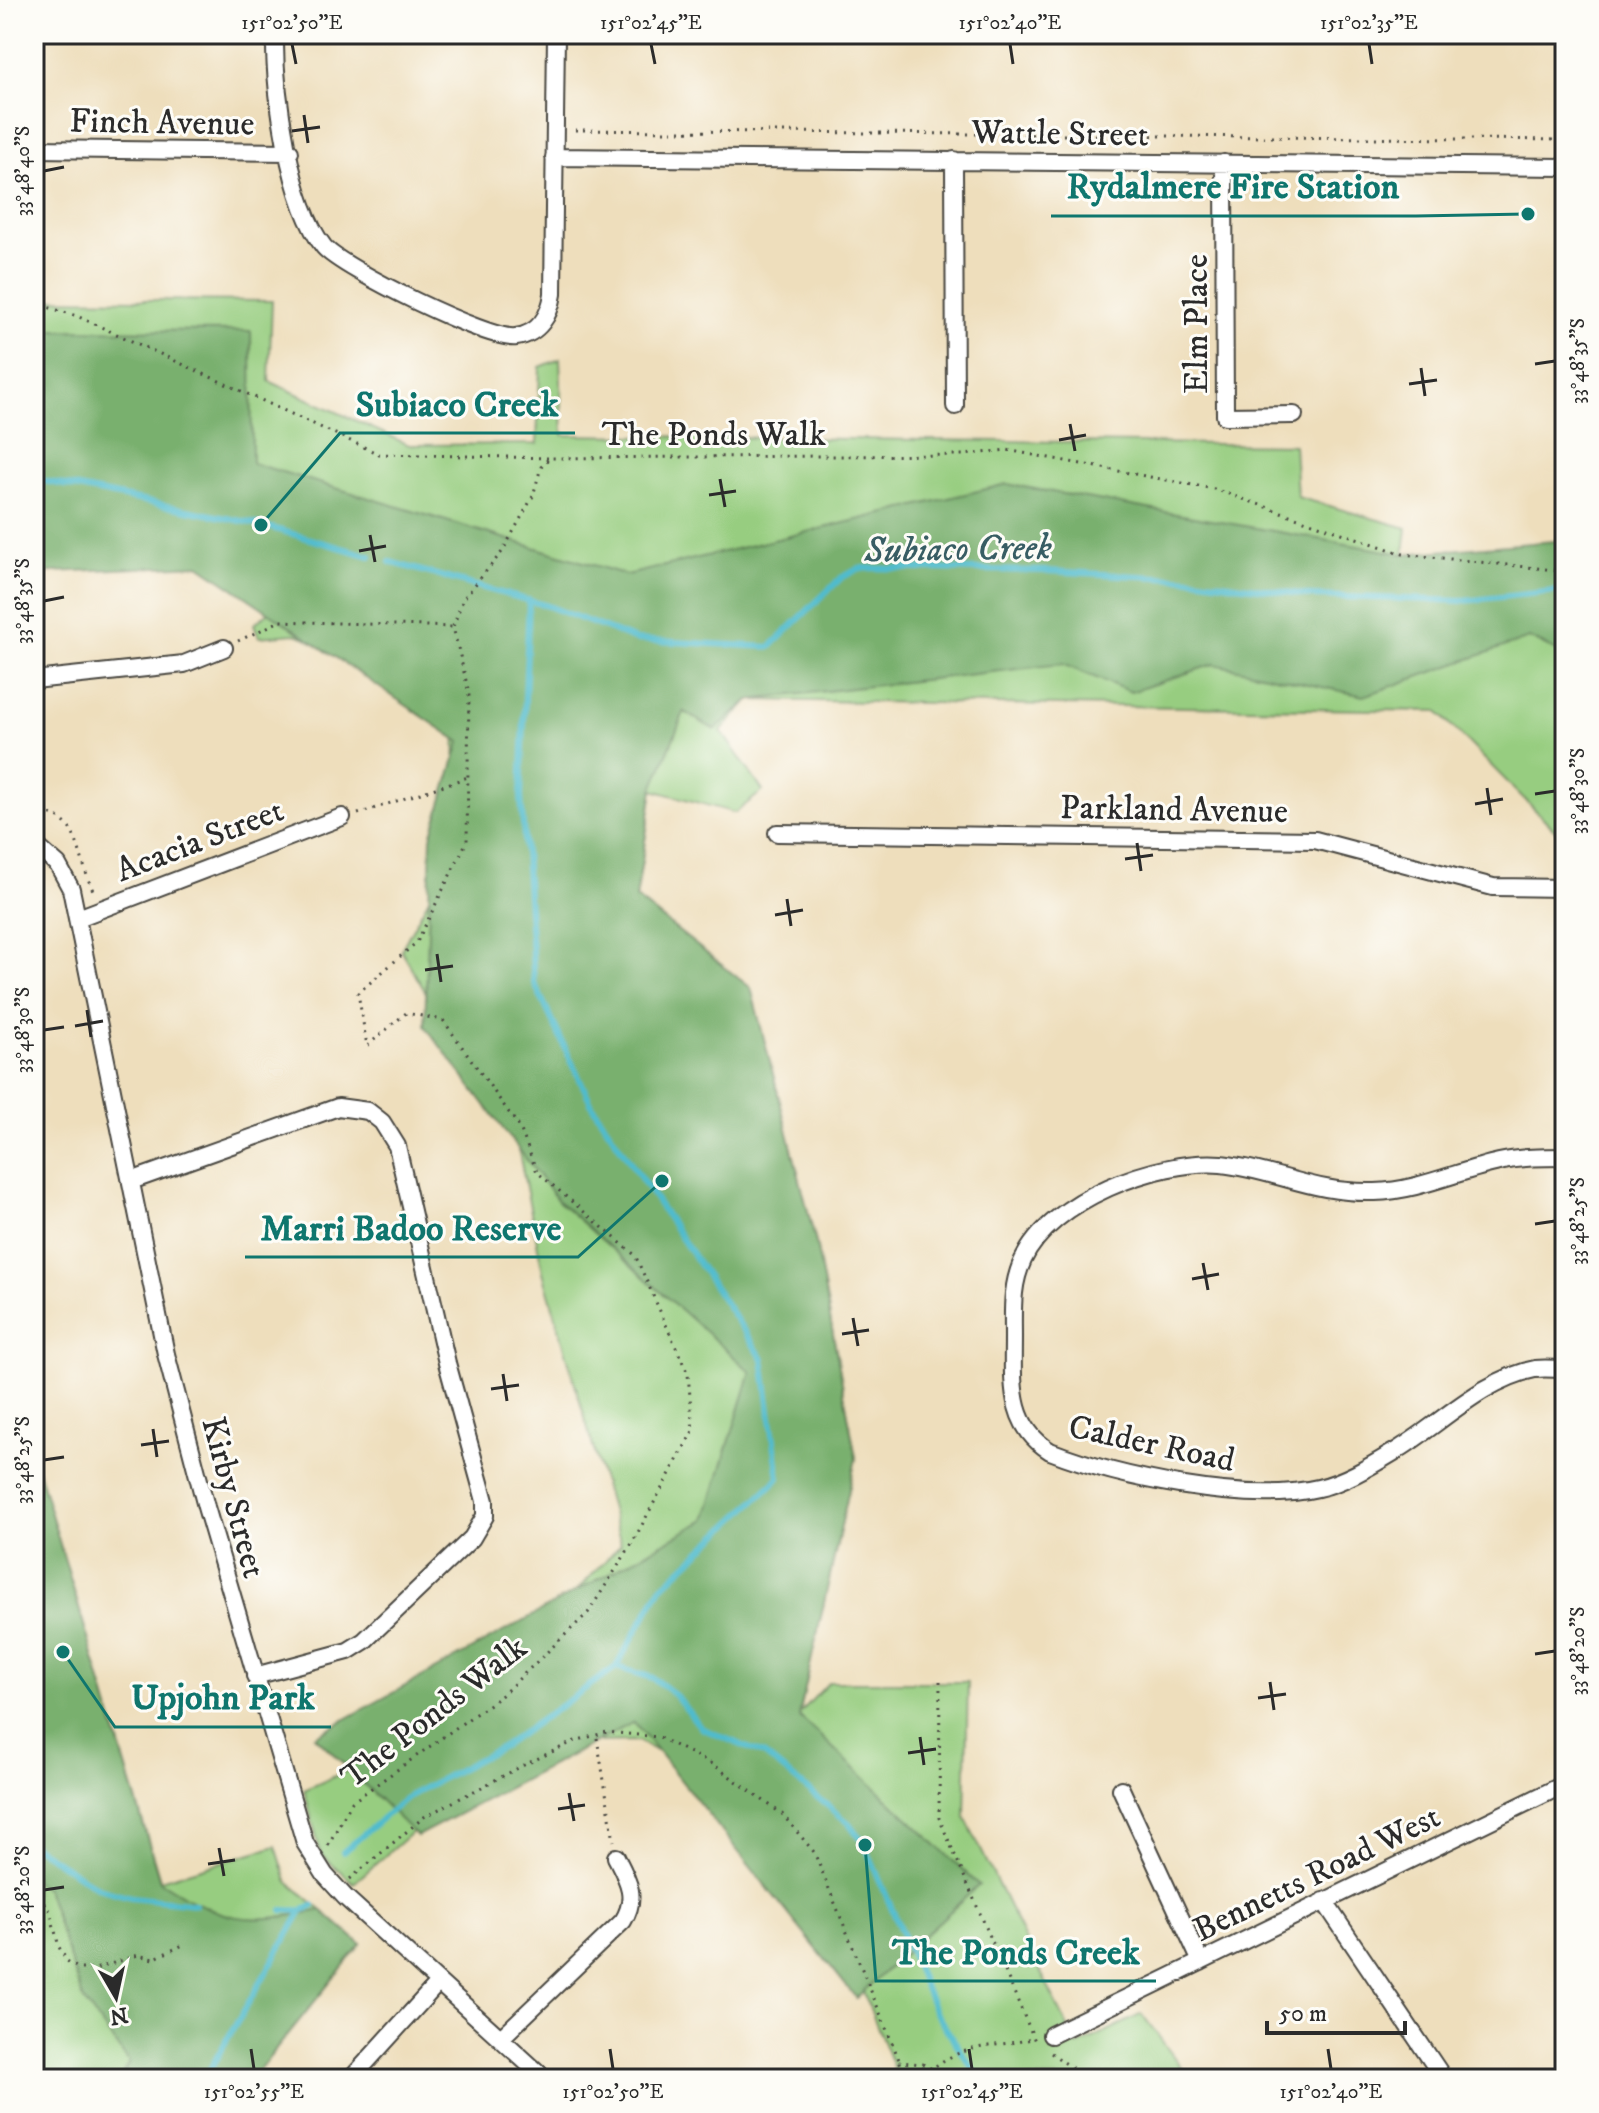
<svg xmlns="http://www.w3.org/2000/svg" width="1599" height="2113" font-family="'IM FELL DW Pica',serif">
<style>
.green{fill:#97cd80;stroke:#617c56;stroke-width:2}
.forest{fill:#79b06e;stroke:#526e4c;stroke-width:2}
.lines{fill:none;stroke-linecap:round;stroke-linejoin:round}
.stream{stroke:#50bbcd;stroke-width:6}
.street-casing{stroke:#484641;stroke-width:20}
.path{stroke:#484641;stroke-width:3;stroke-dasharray:2 6;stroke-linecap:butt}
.street{stroke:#fff;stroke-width:16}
.ticks{fill:none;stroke:#2b2b2b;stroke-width:3}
.labels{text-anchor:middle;stroke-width:6;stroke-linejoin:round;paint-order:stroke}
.street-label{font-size:34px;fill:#2b2b2b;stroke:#fdfcf7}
.water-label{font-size:36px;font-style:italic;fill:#385d64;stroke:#fdfcf7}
.leader{fill:none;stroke:#0f766e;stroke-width:3}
.callout-dot{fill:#0f766e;stroke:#fdfcf7;stroke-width:3}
.callout-label{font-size:36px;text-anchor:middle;font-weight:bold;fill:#0f766e;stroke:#fdfcf7;stroke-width:6;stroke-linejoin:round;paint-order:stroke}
.neatline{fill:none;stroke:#2b2b2b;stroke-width:3}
.ticks-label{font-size:20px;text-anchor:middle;fill:#2b2b2b}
</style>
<rect width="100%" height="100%" fill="#fdfcf7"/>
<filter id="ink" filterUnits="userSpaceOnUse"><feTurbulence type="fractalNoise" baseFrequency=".0125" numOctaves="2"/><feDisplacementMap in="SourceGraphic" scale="16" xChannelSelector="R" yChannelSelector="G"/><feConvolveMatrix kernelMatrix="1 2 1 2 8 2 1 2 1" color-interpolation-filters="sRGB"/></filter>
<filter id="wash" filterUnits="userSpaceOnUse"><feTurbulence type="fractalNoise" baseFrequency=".006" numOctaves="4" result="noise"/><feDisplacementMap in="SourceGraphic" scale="32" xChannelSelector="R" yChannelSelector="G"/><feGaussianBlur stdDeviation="1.8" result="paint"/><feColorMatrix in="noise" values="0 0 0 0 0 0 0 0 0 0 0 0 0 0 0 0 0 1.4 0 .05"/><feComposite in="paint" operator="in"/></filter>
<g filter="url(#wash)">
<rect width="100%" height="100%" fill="#eedebc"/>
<path class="green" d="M34 299 272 301 269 381 409 445 537 444 540 367 560 359 563 435 1294 445 1297 497 1407 528 1404 554 1565 566V840L1437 711 749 700 721 731 763 791 735 813 653 790 636 898 751 988 816 1243 856 1458 799 1714 829 1682H968L965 1817 1077 2046 1142 2014 1190 2079H898L828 1903 708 1779 638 1741 591 1742 437 1810 354 1883 321 1855 304 1790 382 1755 479 1695 621 1544 543 1272 512 1118 462 1054 401 950 455 850 456 665 384 663 295 634 259 637 254 624 299 588 142 530 34 546Z
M34 1457 160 1880 276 1846 287 1881 361 1944 252 2079H34Z"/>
<path class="forest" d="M34 330 251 331 252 463 627 575 1007 484 1403 554 1565 540V655L1529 638 1364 696 1214 664 1131 692 1062 664 749 700 715 730 684 712 653 789 636 898 751 988 816 1243 856 1458 799 1716 979 1885 856 1998 634 1722 417 1836 315 1736 705 1520 751 1372 558 1201 425 1026 431 837 460 742 199 565 34 573Z
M34 1457 160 1881C226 1923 244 1925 321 1910L361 1944 252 2079H121L129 2062 84 2001 46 1889 34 1881Z"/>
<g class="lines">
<path class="stream" d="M34 479 261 525 370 556
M390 562 548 606 636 640 770 647 841 578 860 568 1047 571 1194 579 1313 596 1464 601 1565 590
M529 600 521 796 534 982 593 1107 763 1359 779 1478 661 1588 616 1667 653 1678 676 1696 701 1728 765 1755 849 1823 865 1845 935 2012 980 2079
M34 1846 98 1888 131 1897 195 1904
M343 1852 407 1797 505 1745 616 1667
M283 1910 302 1911
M204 2079 302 1911 313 1905"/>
</g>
</g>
<g filter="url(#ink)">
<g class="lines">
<g class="street-casing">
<path id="street" d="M275 34C274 89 289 203 324 247 343 269 489 341 516 337 539 334 550 315 553 294L556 34
M34 149 290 152
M554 157 1565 167
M954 160 955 406
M1224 163 1225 416 1294 415
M34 680 184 664 224 648
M777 833 1315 840 1493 887 1565 888
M34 844 58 865 71 889 166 1354 206 1507 305 1843 325 1875 345 1897 545 2079
M78 918 342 817
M1565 1157C1543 1157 1521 1157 1499 1162 1458 1171 1417 1191 1375 1192 1314 1194 1276 1170 1221 1164 1158 1159 1050 1200 1023 1260 1011 1285 1013 1311 1013 1337 1013 1382 1008 1425 1050 1451 1117 1477 1247 1505 1318 1488 1346 1482 1374 1464 1399 1449 1441 1423 1484 1379 1535 1369 1544 1368 1555 1369 1565 1369
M131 1181 338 1107 368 1111 382 1122 397 1146 447 1363 485 1501V1516L472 1538 364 1641 348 1651 255 1676
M1121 1789 1201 1962
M1324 1901 1444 2079
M1051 2035 1565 1784
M502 2037 623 1921C638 1897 628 1880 616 1857
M351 2079 437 1984"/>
</g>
<path class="path" d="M575 130 1565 140
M34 303 77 316 379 454 549 458
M238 641 280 621 453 627
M34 814C82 809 77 862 94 892
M358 814 468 777
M940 1681 939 1818 1035 2041
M597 1738 614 1841
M328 1845 352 1802 502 1695 588 1613 630 1547 693 1431 688 1374 635 1255 537 1172 520 1128 443 1020 406 1013 367 1046 358 993 417 942 467 841 469 693 453 627 463 599 502 552 533 496 541 467 549 458 965 455 1007 450 1214 489 1403 554 1565 571
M350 1879 424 1817 524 1765 575 1741 607 1732 658 1737 714 1765 782 1814 814 1852 900 2062
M34 1890 50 1911 59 1947 67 1961 79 1969H95L138 1955 153 1959 183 1945
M1051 2053 1075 2070 1117 2079
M905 2079 900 2062 923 2064 932 2069C961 2044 996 2047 1032 2039
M919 2079 932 2070"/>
<use href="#street" class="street"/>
</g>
</g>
<path class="ticks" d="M292 44 296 64M651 44 655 64M1010 44 1013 64M1369 44 1372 64M304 115 308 143M292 131 320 127M44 171 64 167M1535 364 1555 361M1421 368 1425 396M1409 384 1437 380M1070 424 1075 451M1059 440 1086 435M720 479 725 507M709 495 736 491M370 535 375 562M359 551 386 546M44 601 64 597M1487 788 1491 815M1535 794 1555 791M1475 804 1503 799M1137 843 1141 871M1125 859 1153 855M787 899 791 926M775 915 803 910M437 954 441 982M425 970 453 966M87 1010 91 1037M75 1026 103 1021M44 1030 64 1027M1535 1224 1555 1221M1203 1263 1208 1290M1192 1279 1219 1274M853 1318 858 1346M842 1334 869 1330M503 1374 507 1401M491 1389 519 1385M153 1429 157 1457M141 1445 169 1441M44 1460 64 1457M1535 1654 1555 1651M1270 1682 1274 1710M1258 1698 1286 1694M920 1737 924 1765M908 1753 936 1749M569 1793 574 1821M558 1809 585 1805M219 1848 224 1876M208 1864 235 1860M44 1890 64 1887M251 2049 254 2069M610 2049 613 2069M969 2049 972 2069M1328 2049 1331 2069"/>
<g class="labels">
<g class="street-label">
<text transform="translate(162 121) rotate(1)" y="12">Finch Avenue</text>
<text transform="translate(1060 132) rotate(1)" y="12">Wattle Street</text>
<text transform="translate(1195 324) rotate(-90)" y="12">Elm Place</text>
<text x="714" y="445">The Ponds Walk</text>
<text transform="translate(1174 808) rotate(1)" y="12">Parkland Avenue</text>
<text transform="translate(199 839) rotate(-21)" y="12">Acacia Street</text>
<text transform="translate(1152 1442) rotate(12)" y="12">Calder Road</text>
<text transform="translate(235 1497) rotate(75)" y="12">Kirby Street</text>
<text transform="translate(433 1711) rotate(-38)" y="12">The Ponds Walk</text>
<text transform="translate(1316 1872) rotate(-26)" y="12">Bennetts Road West</text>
</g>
<g class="water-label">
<text transform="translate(958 547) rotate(-1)" y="13">Subiaco Creek</text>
</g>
</g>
<path class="leader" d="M1528 214L1416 216H1051M261 525L340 433H575M662 1181L578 1257H245M63 1652L115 1727H331M865 1845L876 1981H1156"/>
<g class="callout-dot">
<circle cx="1528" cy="214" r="8"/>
<circle cx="261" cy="525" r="8"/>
<circle cx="662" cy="1181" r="8"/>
<circle cx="63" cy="1652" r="8"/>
<circle cx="865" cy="1845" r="8"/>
</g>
<g class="callout-label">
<text x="1233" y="198">Rydalmere Fire Station</text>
<text x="457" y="416">Subiaco Creek</text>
<text x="411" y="1240">Marri Badoo Reserve</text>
<text x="223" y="1709">Upjohn Park</text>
<text x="1016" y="1964">The Ponds Creek</text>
</g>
<rect width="1599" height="2113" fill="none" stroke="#fdfcf7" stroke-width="88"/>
<g transform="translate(116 1997) rotate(171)" stroke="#fdfcf7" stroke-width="6" paint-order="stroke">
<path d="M0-6L14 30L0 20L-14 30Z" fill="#2b2b2b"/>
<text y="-12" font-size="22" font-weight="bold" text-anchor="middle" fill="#2b2b2b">N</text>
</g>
<path d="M1267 2021v12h138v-12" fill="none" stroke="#2b2b2b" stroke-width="4"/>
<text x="1279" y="2021" font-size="24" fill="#2b2b2b" stroke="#fdfcf7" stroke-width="6" paint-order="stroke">50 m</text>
<rect x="44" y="44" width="1511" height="2025" class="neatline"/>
<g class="ticks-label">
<text x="292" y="29">151°02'50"E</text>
<text x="651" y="29">151°02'45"E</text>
<text x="1010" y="29">151°02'40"E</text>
<text x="1369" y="29">151°02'35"E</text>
<text transform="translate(22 171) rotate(-90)" y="7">33°48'40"S</text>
<text transform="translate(1577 361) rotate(-90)" y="7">33°48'35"S</text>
<text transform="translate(22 601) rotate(-90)" y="7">33°48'35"S</text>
<text transform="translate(1577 791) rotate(-90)" y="7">33°48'30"S</text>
<text transform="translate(22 1030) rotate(-90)" y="7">33°48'30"S</text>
<text transform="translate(1577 1221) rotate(-90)" y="7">33°48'25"S</text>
<text transform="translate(22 1460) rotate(-90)" y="7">33°48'25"S</text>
<text transform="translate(1577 1651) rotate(-90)" y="7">33°48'20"S</text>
<text transform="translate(22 1890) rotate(-90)" y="7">33°48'20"S</text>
<text x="254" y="2098">151°02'55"E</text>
<text x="613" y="2098">151°02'50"E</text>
<text x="972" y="2098">151°02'45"E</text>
<text x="1331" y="2098">151°02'40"E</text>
</g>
</svg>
